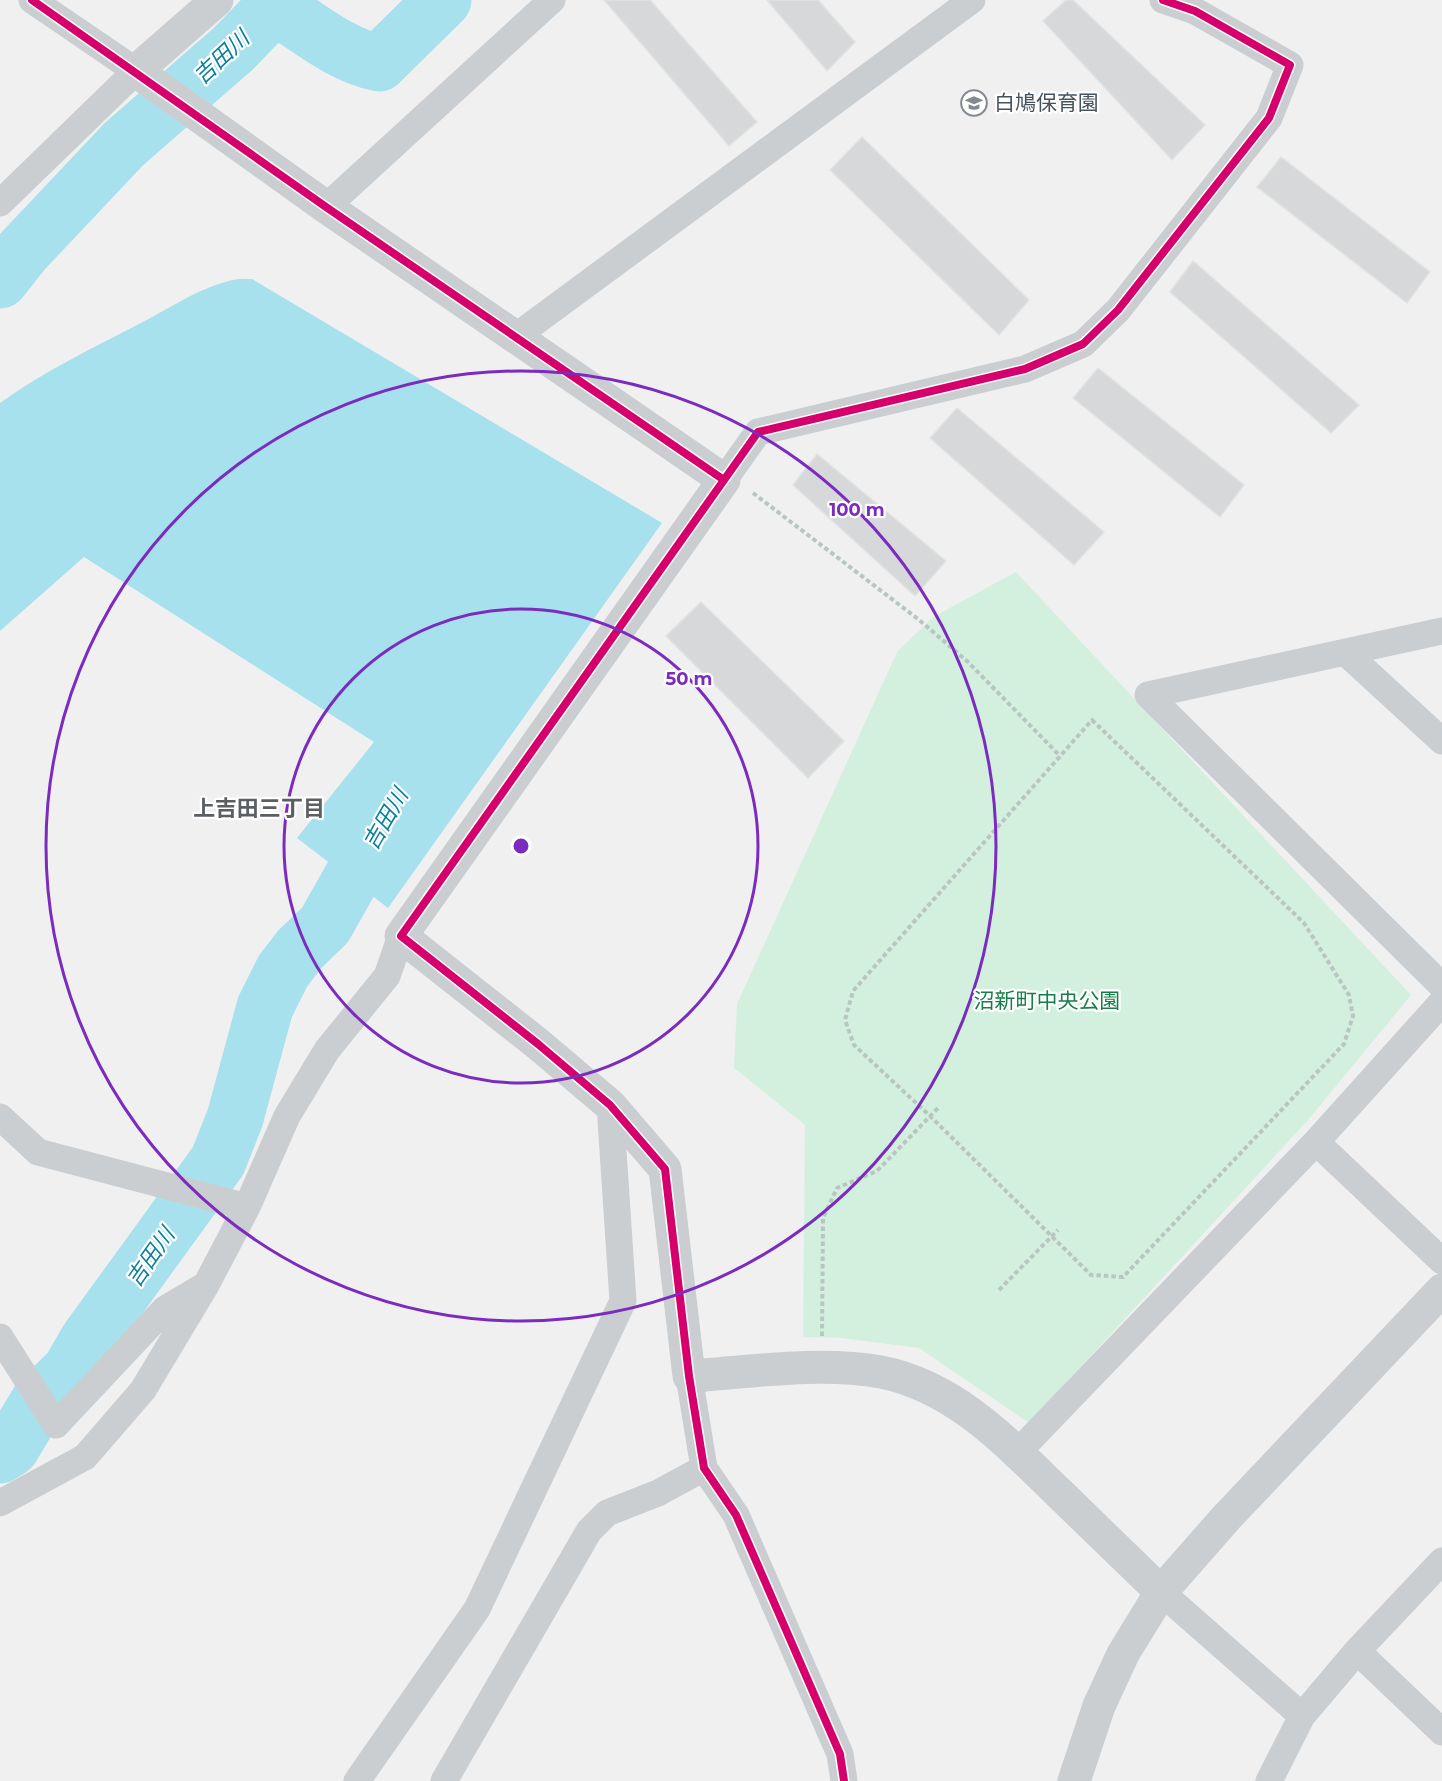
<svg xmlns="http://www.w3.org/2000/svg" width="1442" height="1781" font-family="Montserrat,'Noto Sans JP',sans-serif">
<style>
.green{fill:#d3f0de}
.water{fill:#a8e1ee}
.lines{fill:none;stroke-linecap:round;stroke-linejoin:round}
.river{stroke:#a8e1ee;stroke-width:57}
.building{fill:#d7d8d9;stroke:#e1e2e2;stroke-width:1.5}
.path{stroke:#b9c5c0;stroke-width:4;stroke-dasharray:4.5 3;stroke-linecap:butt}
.minor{stroke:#cbced1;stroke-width:27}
.tertiary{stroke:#cbced1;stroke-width:33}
.cycleway-casing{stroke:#fff;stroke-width:11}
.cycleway{stroke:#d6006c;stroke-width:8}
.ring{fill:none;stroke:#7b2cbf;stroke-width:3}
.labels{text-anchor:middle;stroke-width:4.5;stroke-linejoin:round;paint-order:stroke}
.poi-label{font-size:21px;fill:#46525c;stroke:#fff;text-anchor:start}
.park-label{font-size:21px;fill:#167f49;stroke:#fff}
.water-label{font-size:22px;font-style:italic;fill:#0b809c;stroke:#fff}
.neighbourhood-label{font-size:22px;font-weight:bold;fill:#5b5f64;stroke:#fff}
.centre{fill:#7b2cbf;stroke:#fff;stroke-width:3}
.ring-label{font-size:18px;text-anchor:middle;font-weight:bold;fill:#7b2cbf;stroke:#fff;stroke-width:4.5;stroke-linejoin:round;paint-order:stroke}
</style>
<rect width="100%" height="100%" fill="#f0f0f0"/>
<path class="green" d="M1016 572 1411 995 1309 1119 1029 1423 919 1348 841 1338 803 1337 805 1125 734 1068 737 1004 897 652 933 617Z"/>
<path class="water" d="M238 279H252L662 523 388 908 297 838 374 742 84 557 0 631V403C44 371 93 348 141 323 172 307 203 285 238 279Z"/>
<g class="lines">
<path class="river" d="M0 280 23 251 124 144 233 49 266 15 284 12C314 32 343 55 379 63L443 0
M0 1455 11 1448 39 1401 70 1371 88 1340 218 1161 235 1118 265 1007 283 971 300 949 325 925 390 810"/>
</g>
<path class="building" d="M604 0H650L757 122 729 146Z
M767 0H818L855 42 827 71Z
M1066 0H1073L1205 125 1172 160 1043 21Z
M862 137 1029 300 999 335 830 170Z
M1281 157 1430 272 1407 303 1257 187Z
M1193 261 1359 405 1331 433 1170 292Z
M1098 368 1244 485 1220 517 1073 398Z
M957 408 1104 532 1074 565 930 438Z
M817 454 946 561 915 596 793 485Z
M701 602 844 741 808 778 666 636Z"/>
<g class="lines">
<path class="path" d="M753 493 918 619 967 661 1060 756
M1092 720 1304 923 1349 995 1353 1016 1344 1044 1123 1277 1091 1275 930 1116 854 1045 845 1020 853 991Z
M999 1290 1058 1230
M822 1336 823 1218 837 1188 877 1171 940 1106"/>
<path class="minor" d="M0 203 136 71 32 0
M326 207 552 0
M515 337 972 0
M724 480 758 432 1025 369 1083 344 1118 310 1269 118 1290 65 1195 11 1163 0
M1442 631 1148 695 1442 986
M1345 652 1442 741
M0 1117 38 1152 247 1207
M1316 1142 1442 1261
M0 1337 56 1425 165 1309 202 1287
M689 1376 704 1468 736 1515 840 1754 844 1781
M1017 1453 1316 1142 1442 1002
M0 1503 85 1457 143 1390 206 1285 247 1207 287 1116 327 1050 387 976 401 936
M1161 1592 1302 1716
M1357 1651 1442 1732
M357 1781 477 1609 623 1301 610 1105
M444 1781 589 1531 607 1513 658 1493 704 1468
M1269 1781 1302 1716 1357 1651 1442 1561"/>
<path class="tertiary" d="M217 0 136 71 326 207 724 480 401 936 538 1044 610 1105 665 1169 689 1376C751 1372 819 1361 881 1372 956 1387 1007 1443 1059 1493 1093 1526 1127 1559 1161 1592
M1074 1781 1099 1706 1123 1654 1161 1592 1226 1518 1442 1290"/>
<g class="cycleway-casing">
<path id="cycleway" d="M32 0 326 207 724 480 401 936 538 1044 610 1105 665 1169 689 1376 704 1468 736 1515 840 1754 844 1781
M724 480 758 432 1025 369 1083 344 1118 310 1269 118 1290 65 1195 11 1163 0"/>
</g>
<use href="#cycleway" class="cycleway"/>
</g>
<g class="ring">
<circle cx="521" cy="846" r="237"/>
<circle cx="521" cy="846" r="475"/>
</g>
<defs>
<g id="school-ring" transform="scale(1.35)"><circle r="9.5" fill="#fff" stroke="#828990" stroke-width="1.5"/><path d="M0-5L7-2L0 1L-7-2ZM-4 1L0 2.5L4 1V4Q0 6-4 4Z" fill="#828990"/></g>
</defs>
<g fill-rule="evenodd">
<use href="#school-ring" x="974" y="103"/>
</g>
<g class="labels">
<g class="poi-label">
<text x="994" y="110">白鳩保育園</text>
</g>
<g class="park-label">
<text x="1047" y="1008">沼新町中央公園</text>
</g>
<g class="water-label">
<text transform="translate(221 57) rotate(-43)" y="8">吉田川</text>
<text transform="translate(385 819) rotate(-60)" y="8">吉田川</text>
<text transform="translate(150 1257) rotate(-55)" y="8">吉田川</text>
</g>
<g class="neighbourhood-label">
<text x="259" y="816">上吉田三丁目</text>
</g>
</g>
<circle cx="521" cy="846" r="9" class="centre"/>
<g class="ring-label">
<text x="857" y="516">100 m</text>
<text x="689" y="685">50 m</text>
</g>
</svg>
